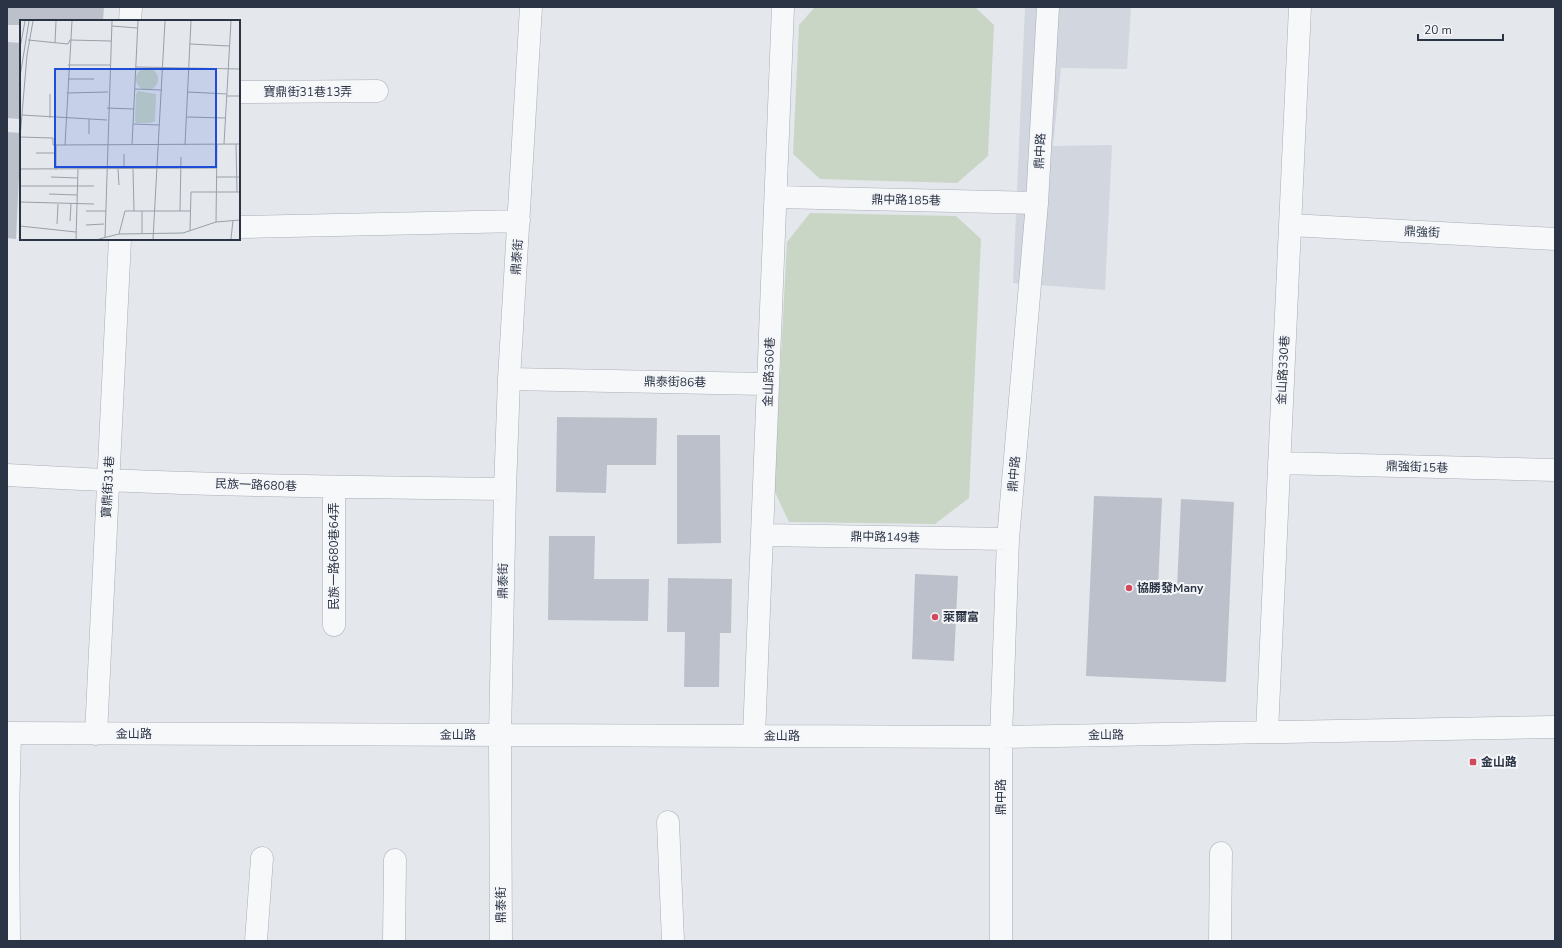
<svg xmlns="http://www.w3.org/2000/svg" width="1562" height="948" font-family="'Nunito Sans','Noto Sans TC',sans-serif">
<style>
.built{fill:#d2d6de}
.green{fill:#c9d6c5}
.building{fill:#bbc0ca}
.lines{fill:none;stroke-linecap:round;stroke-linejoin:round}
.minor-casing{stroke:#a9aeb7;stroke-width:23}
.minor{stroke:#f7f8fa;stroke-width:22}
.poi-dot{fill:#d1495b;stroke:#f4f6f9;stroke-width:1.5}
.labels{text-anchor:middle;stroke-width:4;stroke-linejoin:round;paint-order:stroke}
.street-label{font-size:12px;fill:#2b3445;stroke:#f4f6f9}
.poi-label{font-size:12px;font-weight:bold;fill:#2b3445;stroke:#f4f6f9;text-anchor:start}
.inset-road{fill:none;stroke:#9a9fa9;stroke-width:1}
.view{fill:#1d4ed8;fill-opacity:0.15;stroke:#1d4ed8;stroke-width:2}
.inset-edge{fill:none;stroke:#2b3445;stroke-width:2}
</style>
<rect width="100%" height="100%" fill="#e4e7ec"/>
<path class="built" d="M1025 7H1131L1127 69 1061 68 1053 146 1112 145 1105 290 1013 283Z"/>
<path class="green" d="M815 7H975L994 25 988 156 957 183 820 179 793 154 799 25Z
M810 213 956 216 981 239 969 498 935 524 789 522 774 490 787 242Z"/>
<path class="building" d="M7 7H104L103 21H21V25H7Z
M7 42 21 43V119L7 118Z
M7 132 21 133 16 239 7 238Z
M557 417 657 418 656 465H607L606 493 556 492Z
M677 435H720L721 543 677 544Z
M1094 496 1162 498 1158 588 1177 589 1181 499 1234 502 1226 682 1086 676Z
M549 536H595L594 579H649L648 621 548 620Z
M915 574 958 576 954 661 912 659Z
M668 578 732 579 731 633H720L719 687H684L685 632H667Z"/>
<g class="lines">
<g class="minor-casing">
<path id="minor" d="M130 21 131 7
M239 92 377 91
M776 197 1037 203
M1290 225 1555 239
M239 227 519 221
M509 379 768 384
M1279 463 1555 470
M7 475C173 485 339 487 505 489
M334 487V625
M762 535 1008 539
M1267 732 1300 7
M7 733 1001 737 1555 727
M96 734 120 239
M754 736 783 7
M668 822 673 941
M9 941 8 814 10 734
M256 941 262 858
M394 941 395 860
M501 941 500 736 505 489 509 379 531 7
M1001 941V737L1008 539 1037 203 1048 7
M1220 941 1221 853"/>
</g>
<use href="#minor" class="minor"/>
</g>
<g class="poi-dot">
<circle cx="1129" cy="588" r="4"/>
<circle cx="935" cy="617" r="4"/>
<rect x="1469" y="758" width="8" height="8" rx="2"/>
</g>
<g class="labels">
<g class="street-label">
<text x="308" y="96">寶鼎街31巷13弄</text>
<text transform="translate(1040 151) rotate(-87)" y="4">鼎中路</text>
<text transform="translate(906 200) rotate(1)" y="4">鼎中路185巷</text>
<text transform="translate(1422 232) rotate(3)" y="4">鼎強街</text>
<text transform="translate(517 257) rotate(-86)" y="4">鼎泰街</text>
<text transform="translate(1283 370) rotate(-87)" y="4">金山路330巷</text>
<text transform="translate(769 372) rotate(-88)" y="4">金山路360巷</text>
<text transform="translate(675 382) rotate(1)" y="4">鼎泰街86巷</text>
<text transform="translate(1417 467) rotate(2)" y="4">鼎強街15巷</text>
<text transform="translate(1014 474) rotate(-85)" y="4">鼎中路</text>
<text transform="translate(256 485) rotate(2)" y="4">民族一路680巷</text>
<text transform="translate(108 487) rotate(-87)" y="4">寶鼎街31巷</text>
<text transform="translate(885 537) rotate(1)" y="4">鼎中路149巷</text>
<text transform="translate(334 556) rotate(-90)" y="4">民族一路680巷64弄</text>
<text transform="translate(503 581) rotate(-89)" y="4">鼎泰街</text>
<text x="134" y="738">金山路</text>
<text x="458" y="739">金山路</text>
<text transform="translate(1106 735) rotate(-1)" y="4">金山路</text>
<text x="782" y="740">金山路</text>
<text transform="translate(1001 797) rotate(-90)" y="4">鼎中路</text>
<text transform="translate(501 905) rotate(-90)" y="4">鼎泰街</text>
</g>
<g class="poi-label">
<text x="1137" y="592">協勝發Many</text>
<text x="943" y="621">萊爾富</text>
<text x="1481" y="766">金山路</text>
</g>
</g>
<g transform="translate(20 20)">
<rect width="220" height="220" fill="#e4e7ec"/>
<path d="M116 59a11 11 0 1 1 22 0a11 11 0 1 1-22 0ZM118 71 136 74 135 101 131 103H116L115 100 116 74Z" fill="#c9d6c5"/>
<path class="inset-road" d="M92 6 117 8M8 20 48 24 50 20 91 21M35 23 36 1M170 24 209 26M0 28 5 1M48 45H90M116 47 220 49M0 57 9 1M48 59H74M115 69 142 70M168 72 207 74M47 73 88 72M207 76H220M87 88 114 89M2 95 87 100M167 97 206 98M30 98V74M69 99V114M113 104 139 105M0 117 33 118V125H36M0 118 7 35 13 1M204 124 211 1M216 124 217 172M36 125 220 124M36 125V150M45 125 52 1M112 125 118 1M165 125 171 1M16 133H35M104 134V149M0 149 196 148M98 149 99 165M113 149 114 191M31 157 58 158M196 157H220M0 166H74M29 174 57 175M0 182 74 184M66 191H86M122 191V213M160 191 161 137M50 201 51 184M196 202 197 124M37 204 38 184M66 205 84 204M0 206 56 212M170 211 171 172H220M99 214 105 191H171M85 218 92 1M56 219 58 149M79 219 99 214 163 213 196 202 220 200M133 219 145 1M211 219 213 200"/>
<path class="view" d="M35 49H196V147H35Z"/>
<rect width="220" height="220" class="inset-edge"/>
</g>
<rect width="1562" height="948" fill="none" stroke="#2b3445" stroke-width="16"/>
<path d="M1418 34v6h85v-6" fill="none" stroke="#2b3445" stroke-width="2"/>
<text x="1424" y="34" font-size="12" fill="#2b3445" stroke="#f4f6f9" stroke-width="3" paint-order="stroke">20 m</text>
</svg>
